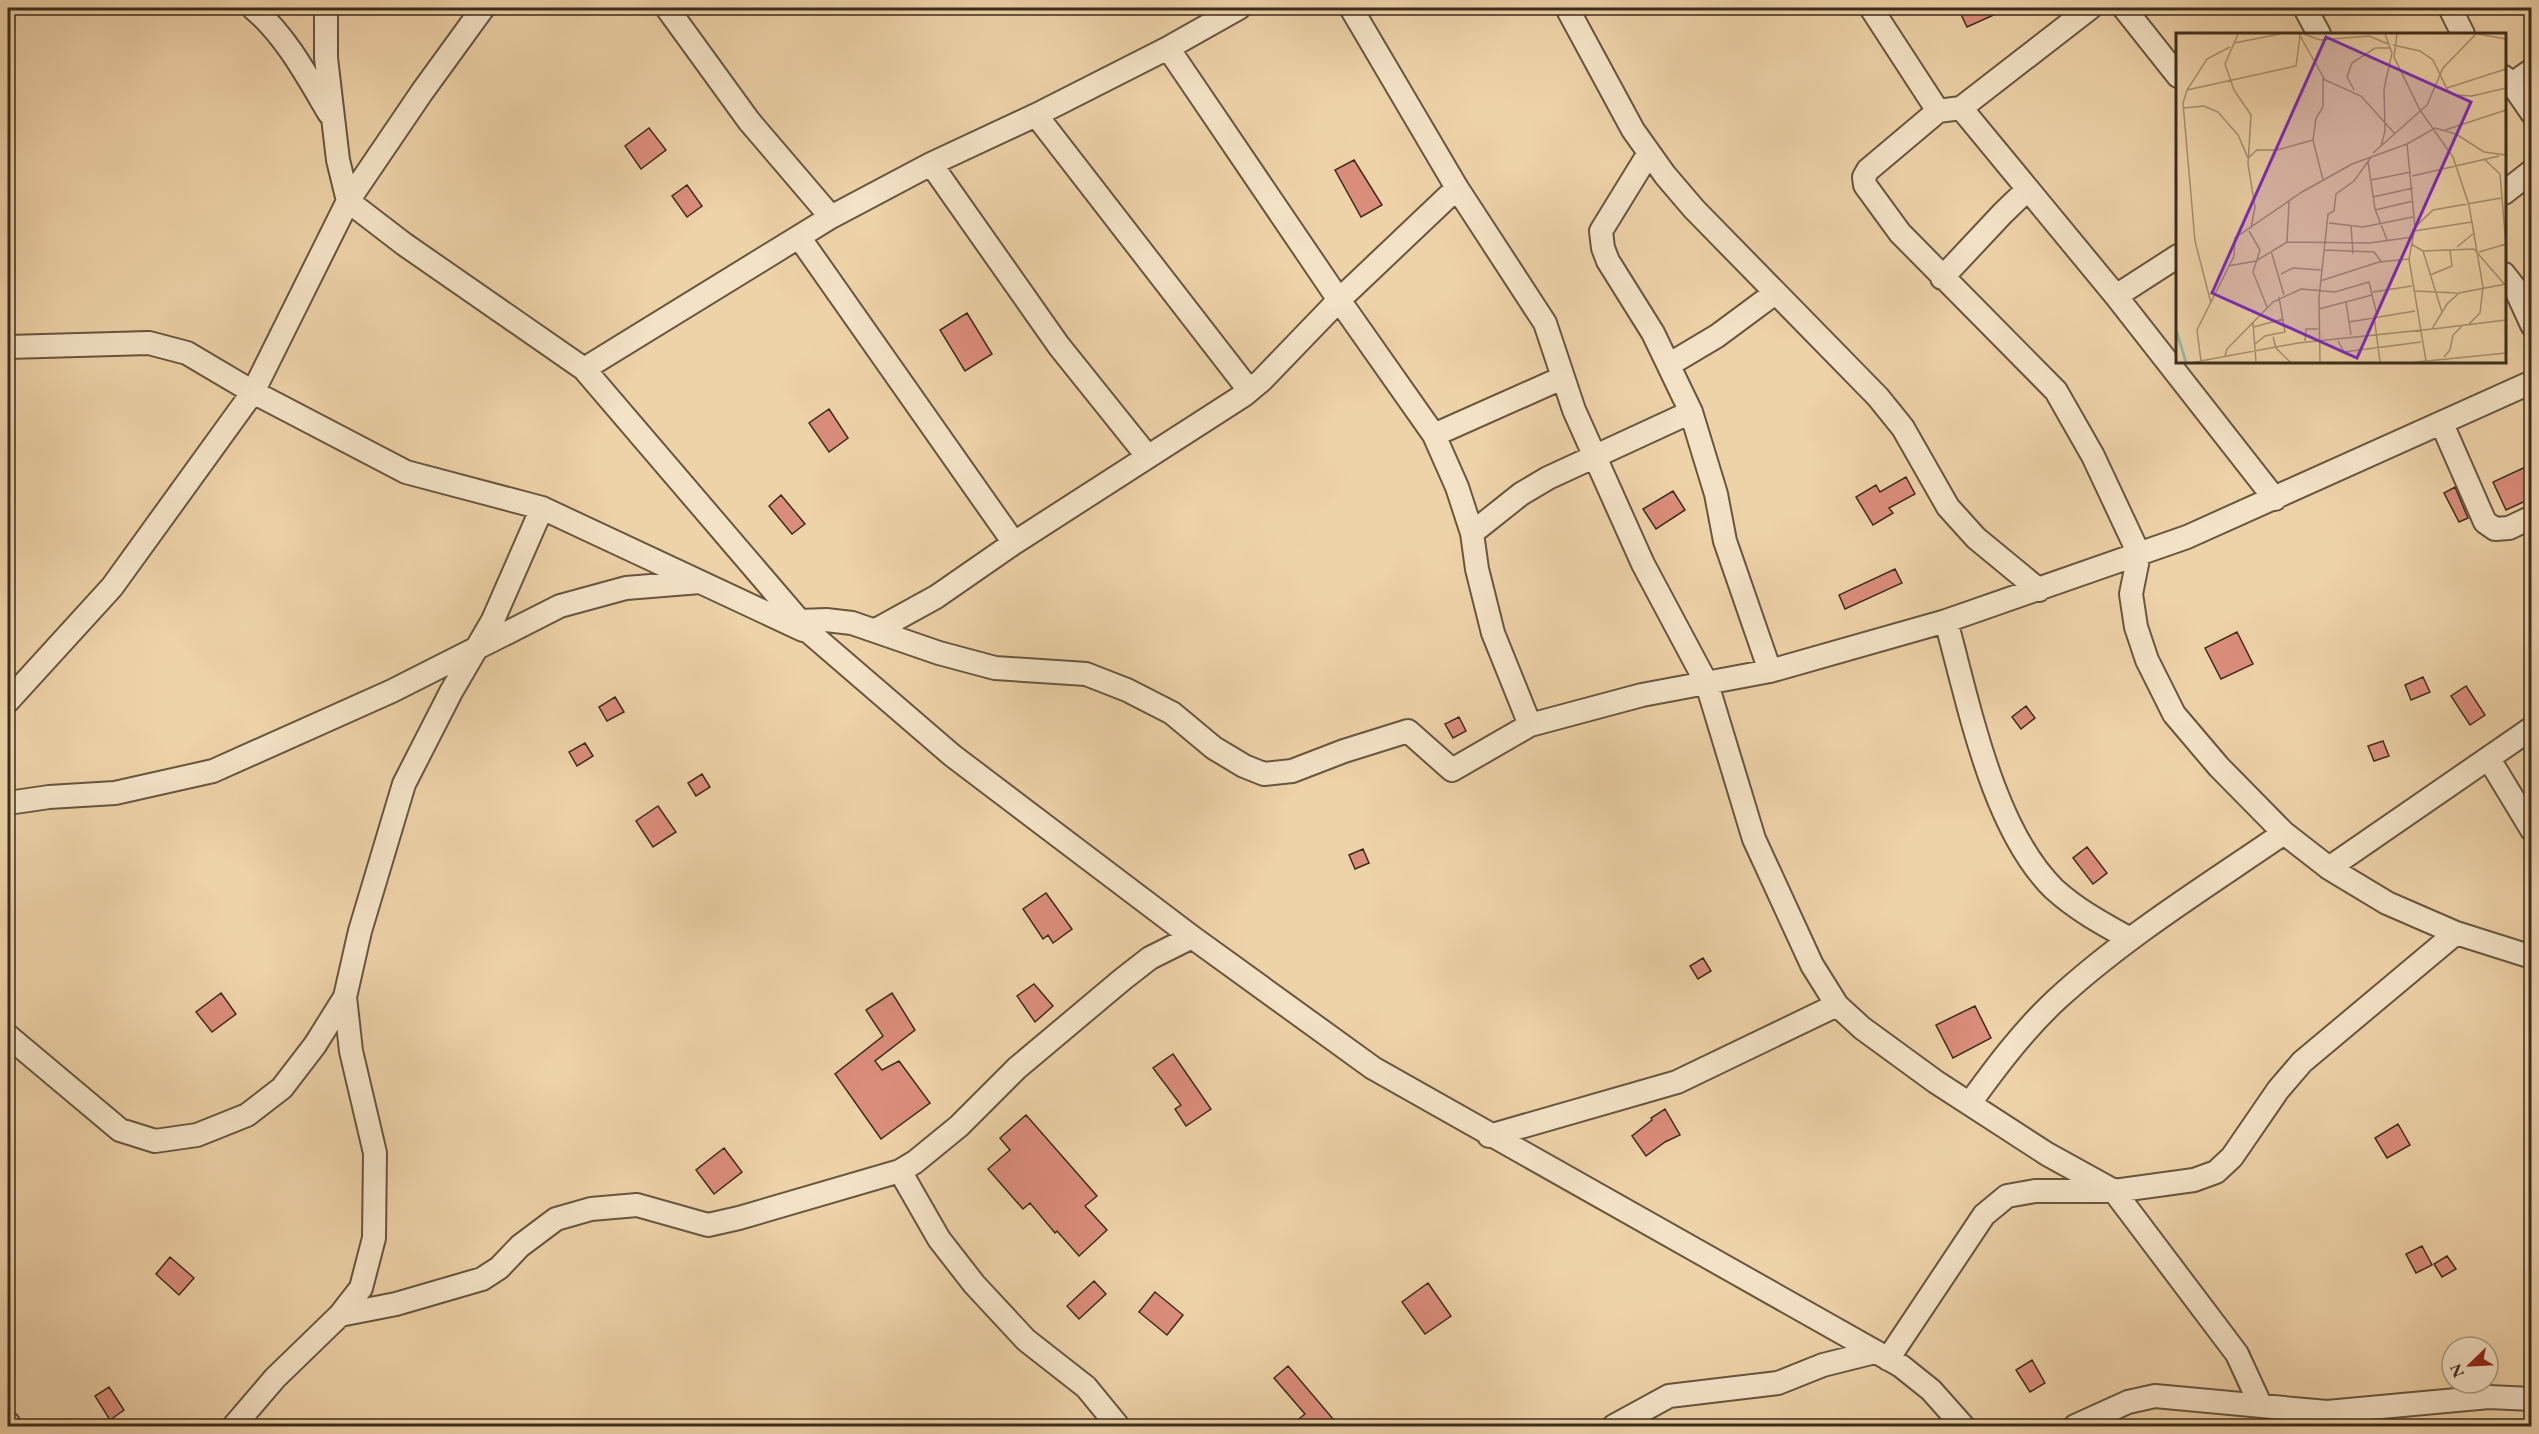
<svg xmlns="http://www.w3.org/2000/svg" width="2539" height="1434" font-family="'EB Garamond',serif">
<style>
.building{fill:#db8d7b;stroke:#3c2d1c;stroke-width:1.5}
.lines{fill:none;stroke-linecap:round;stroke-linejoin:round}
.minor-casing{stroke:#68563f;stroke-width:26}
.minor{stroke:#f4e2c6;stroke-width:22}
.inset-river{fill:none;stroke:#9bb8a3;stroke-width:3}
.inset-road{fill:none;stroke:#a79070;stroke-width:1.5}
.view{fill:#7b2cbf;fill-opacity:0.15;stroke:#7b2cbf;stroke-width:3}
.inset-edge{fill:none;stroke:#3c2d1c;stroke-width:3}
</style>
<rect width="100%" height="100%" fill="#eed2a8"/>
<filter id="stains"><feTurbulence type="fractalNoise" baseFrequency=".00333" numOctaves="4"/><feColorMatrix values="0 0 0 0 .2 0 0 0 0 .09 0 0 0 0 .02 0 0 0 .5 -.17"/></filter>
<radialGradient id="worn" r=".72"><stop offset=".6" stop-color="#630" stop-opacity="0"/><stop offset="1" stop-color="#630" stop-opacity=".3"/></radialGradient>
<path class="building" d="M1958 8H2009L1967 27Z
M649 128 666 150 641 169 625 146Z
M1354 160 1382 205 1361 217 1335 170Z
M687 185 702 206 687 217 672 196Z
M967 313 992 354 965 371 940 330Z
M829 409 848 438 829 452 809 423Z
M2532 464V498L2506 510 2493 482Z
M1906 477 1915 494 1889 508 1893 513 1873 525 1856 497 1876 485 1880 492Z
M2455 487 2468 518 2459 522 2444 493Z
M1673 491 1685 510 1656 529 1643 509Z
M781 495 805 524 792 534 769 506Z
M1895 569 1902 583 1845 609 1839 595Z
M2237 632 2253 664 2221 679 2205 648Z
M2423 677 2430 692 2411 700 2405 685Z
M2466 686 2485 715 2470 725 2451 696Z
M615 697 624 712 607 721 599 707Z
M2026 706 2035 718 2021 729 2012 717Z
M1459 717 1466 731 1453 738 1445 724Z
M2383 741 2389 756 2374 761 2368 746Z
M585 743 593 756 577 766 569 752Z
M702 774 710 787 696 796 688 783Z
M658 806 676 832 653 847 636 821Z
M2087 847 2107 873 2093 884 2073 858Z
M1363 849 1369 863 1355 869 1349 855Z
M1046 893 1072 929 1053 943 1048 935 1043 939 1023 909Z
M1703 958 1711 971 1698 979 1690 966Z
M1034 984 1053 1006 1035 1022 1017 996Z
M221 993 236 1014 212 1032 196 1012Z
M892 993 915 1030 875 1061 882 1070 899 1061 930 1103 881 1139 835 1074 883 1036 866 1010Z
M1975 1006 1991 1038 1953 1058 1936 1025Z
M1173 1054 1211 1109 1186 1126 1175 1109 1181 1105 1153 1068Z
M1665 1109 1680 1135 1665 1142 1646 1156 1632 1136 1652 1120 1651 1118Z
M1026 1115 1097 1196 1085 1206 1107 1230 1079 1256 1057 1231 1055 1233 1030 1203 1023 1209 988 1169 1010 1150 1000 1138Z
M2398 1124 2410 1145 2387 1158 2375 1138Z
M724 1148 742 1172 714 1194 696 1170Z
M2422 1246 2432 1265 2416 1273 2406 1254Z
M2447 1256 2456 1269 2442 1277 2434 1264Z
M170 1257 194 1278 179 1295 156 1274Z
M1094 1281 1106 1294 1079 1319 1067 1306Z
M1428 1283 1451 1316 1425 1334 1402 1302Z
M1155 1292 1183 1315 1167 1335 1139 1312Z
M2032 1360 2045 1383 2030 1392 2016 1370Z
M1288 1366 1339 1426H1290L1305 1414 1274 1378Z
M109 1387 124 1410 110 1420 95 1396Z"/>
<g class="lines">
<g class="minor-casing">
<path id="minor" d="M253 8C286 36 307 76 329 113
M326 8V58L338 160 348 201 404 244 584 369 809 632 953 756 1192 937 1373 1068 1901 1366 1931 1390 1963 1426
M667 8 749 121 831 217
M1351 8 1457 188 1545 323 1574 410 1643 564 1707 684 1754 839 1812 965 1837 1005 1862 1028 1936 1082 2047 1154 2114 1191 2237 1354 2261 1406
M1567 8 1633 130 1665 175 1694 209 1878 397 1903 428 1948 507 1976 538 2039 590
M1871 8 1938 111
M2090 8 1961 108 1938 111 1868 170 1864 177 1865 185 1900 233 2056 391 2093 456 2139 554 2131 594 2136 627 2147 660 2174 714 2219 767 2284 833 2329 868 2387 903 2456 933 2532 957
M2124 8 2178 76
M2305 8 2319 34
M2450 8 2463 34
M1168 48 1339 300 1434 435 1457 487 1472 533 1477 569 1493 633 1530 725
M2504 77 2512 84 2532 113
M2512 84 2532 70
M1961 108 2116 296 2275 499
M1036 115 1249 390
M1649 153 1601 231 1603 248 1608 261 1653 333 1691 412 1716 494 1725 541 1770 671
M931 164 1059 346 1148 457
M2504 193 2532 171
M799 237 1014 543
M2504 274 2515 288 2532 325
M1942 278 2003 213 2028 189
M2116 296 2178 256
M8 347 149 343 187 353 253 392 406 472 542 508 803 630
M1670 364 1717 336 1775 293
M584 369 831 217 931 164 1036 115 1168 48 1239 8
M2442 424 2485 522 2495 529 2509 528 2532 517
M1434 435 1562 378
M1472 533 1521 494 1548 478 1691 412
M800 621 826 620 852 623 939 653 995 668 1086 674 1127 690 1172 713 1214 748 1244 766 1264 774 1292 771 1344 751 1408 731 1452 770 1530 725 1642 695 1770 671 1946 621 2187 537 2532 382
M1946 621C1969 704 1992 828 2054 889 2077 910 2103 924 2130 939
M876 630 936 597 1014 543 1244 395 1262 380 1339 300 1457 188
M8 701 112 587 253 392 348 201 422 92 483 8
M2489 759 2532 830
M8 803 49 797 115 793 213 771 392 691 560 606 626 588 700 582
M2329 868 2532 728
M8 1036 120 1130 155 1141 197 1135 247 1115 282 1088 315 1045 345 997
M1970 1103C1996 1067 2023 1031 2055 1001 2124 937 2207 886 2284 833
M1489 1136 1677 1082 1837 1005
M900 1171 939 1239 974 1284 1026 1340 1086 1387 1118 1426
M340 1315 396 1304 482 1279 499 1268 520 1246 556 1219 591 1209 637 1205 708 1225 739 1218 900 1171 915 1162 959 1126 1017 1068 1123 979 1150 958 1192 937
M1888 1359 1984 1215 2007 1196 2035 1191H2114L2194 1180 2216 1172 2232 1157 2278 1090 2302 1062 2456 933
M8 1423 10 1426
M234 1426 275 1378 340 1315 361 1288 374 1238 375 1153 351 1051 345 997 360 931 404 784 451 692 493 620 542 508
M1614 1426 1669 1396 1778 1383 1823 1365 1875 1352
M2075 1426 2128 1402 2155 1396 2327 1412 2489 1397 2532 1399"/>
</g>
<use href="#minor" class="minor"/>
</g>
<g transform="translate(2176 33)">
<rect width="330" height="330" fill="#eed2a8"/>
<path class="inset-river" d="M0 297 10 329"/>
<path class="inset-road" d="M62 1 49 31 58 57 75 82 72 131 79 174 75 195M123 1 149 47 185 63 219 101M128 1 144 7 193 3 212 11M221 1 218 24 244 77 277 124 293 172 307 254 304 280 293 291M302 1 330 6M58 10 104 1M217 12 244 18 257 27 272 58 278 62 296 63 330 55M147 45V74L140 85 137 107 147 147M271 55 330 36M11 57 120 33 124 3M178 57 171 44 176 30 199 15H214M7 75 28 73 42 79 62 102 72 125 81 117H101L137 107M269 97 330 77M231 111 239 194 233 226 250 328 239 329M205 113 209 98 208 56 216 20 209 1M197 120 251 72 267 35 300 1M309 127 324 141 330 213M192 129 199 176 211 207M236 143 323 123M195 147 235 139M197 164 237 155M199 177 237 168M153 190 187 194 237 184M175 193 177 221M239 194 257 177 325 165M73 198 84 217 77 239 91 274M238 198 296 189M111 209 113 169M235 211 247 218 298 216 330 253M281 214 298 200M148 217 198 219 205 228M95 218 108 262M247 218 266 279M303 219 330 211M52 233 80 228 111 209 193 210 237 204M105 241 117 235 145 237M254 242 276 233 274 217M144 248 203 229 233 226M238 258 281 260M197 259 236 253M170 269 175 302M35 270 19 208 7 70 11 57 31 26 54 14M143 276 196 262M198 283 204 329M173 289 239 278M77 290 80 329M78 294 107 286M257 296 330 287M97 304 100 315 114 329M129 308 130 296H142M162 308 168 319 245 309M79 311 89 303 109 299 103 264M49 323 51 316 97 269 125 256 159 259 193 249 201 282M268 324 274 317 277 302 286 293M25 328 21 297 58 223 59 205 126 159 176 131 231 111 259 95 280 101 308 119 330 122M251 328 330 320M19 329 122 310 256 296 271 271 283 260 330 251M144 329 143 265 152 181 158 178 160 161 178 148 196 123"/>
<path class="view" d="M150 4 295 69 181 325 36 260Z"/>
<rect width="330" height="330" class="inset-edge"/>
</g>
<rect width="2539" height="1434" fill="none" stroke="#eed2a8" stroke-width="30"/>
<rect x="9" y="9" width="2521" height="1416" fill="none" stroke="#3c2d1c" stroke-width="3"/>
<rect x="15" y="15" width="2509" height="1404" fill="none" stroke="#3c2d1c" stroke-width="1.5"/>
<g transform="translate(2470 1365) rotate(246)"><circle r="28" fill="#f4e2c6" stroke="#aa9a82" stroke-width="1.5"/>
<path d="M0-4.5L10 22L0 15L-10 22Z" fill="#8f2418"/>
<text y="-9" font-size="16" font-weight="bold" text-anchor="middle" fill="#3c2d1c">N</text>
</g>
<rect width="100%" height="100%" filter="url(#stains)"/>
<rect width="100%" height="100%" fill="url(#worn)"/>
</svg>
